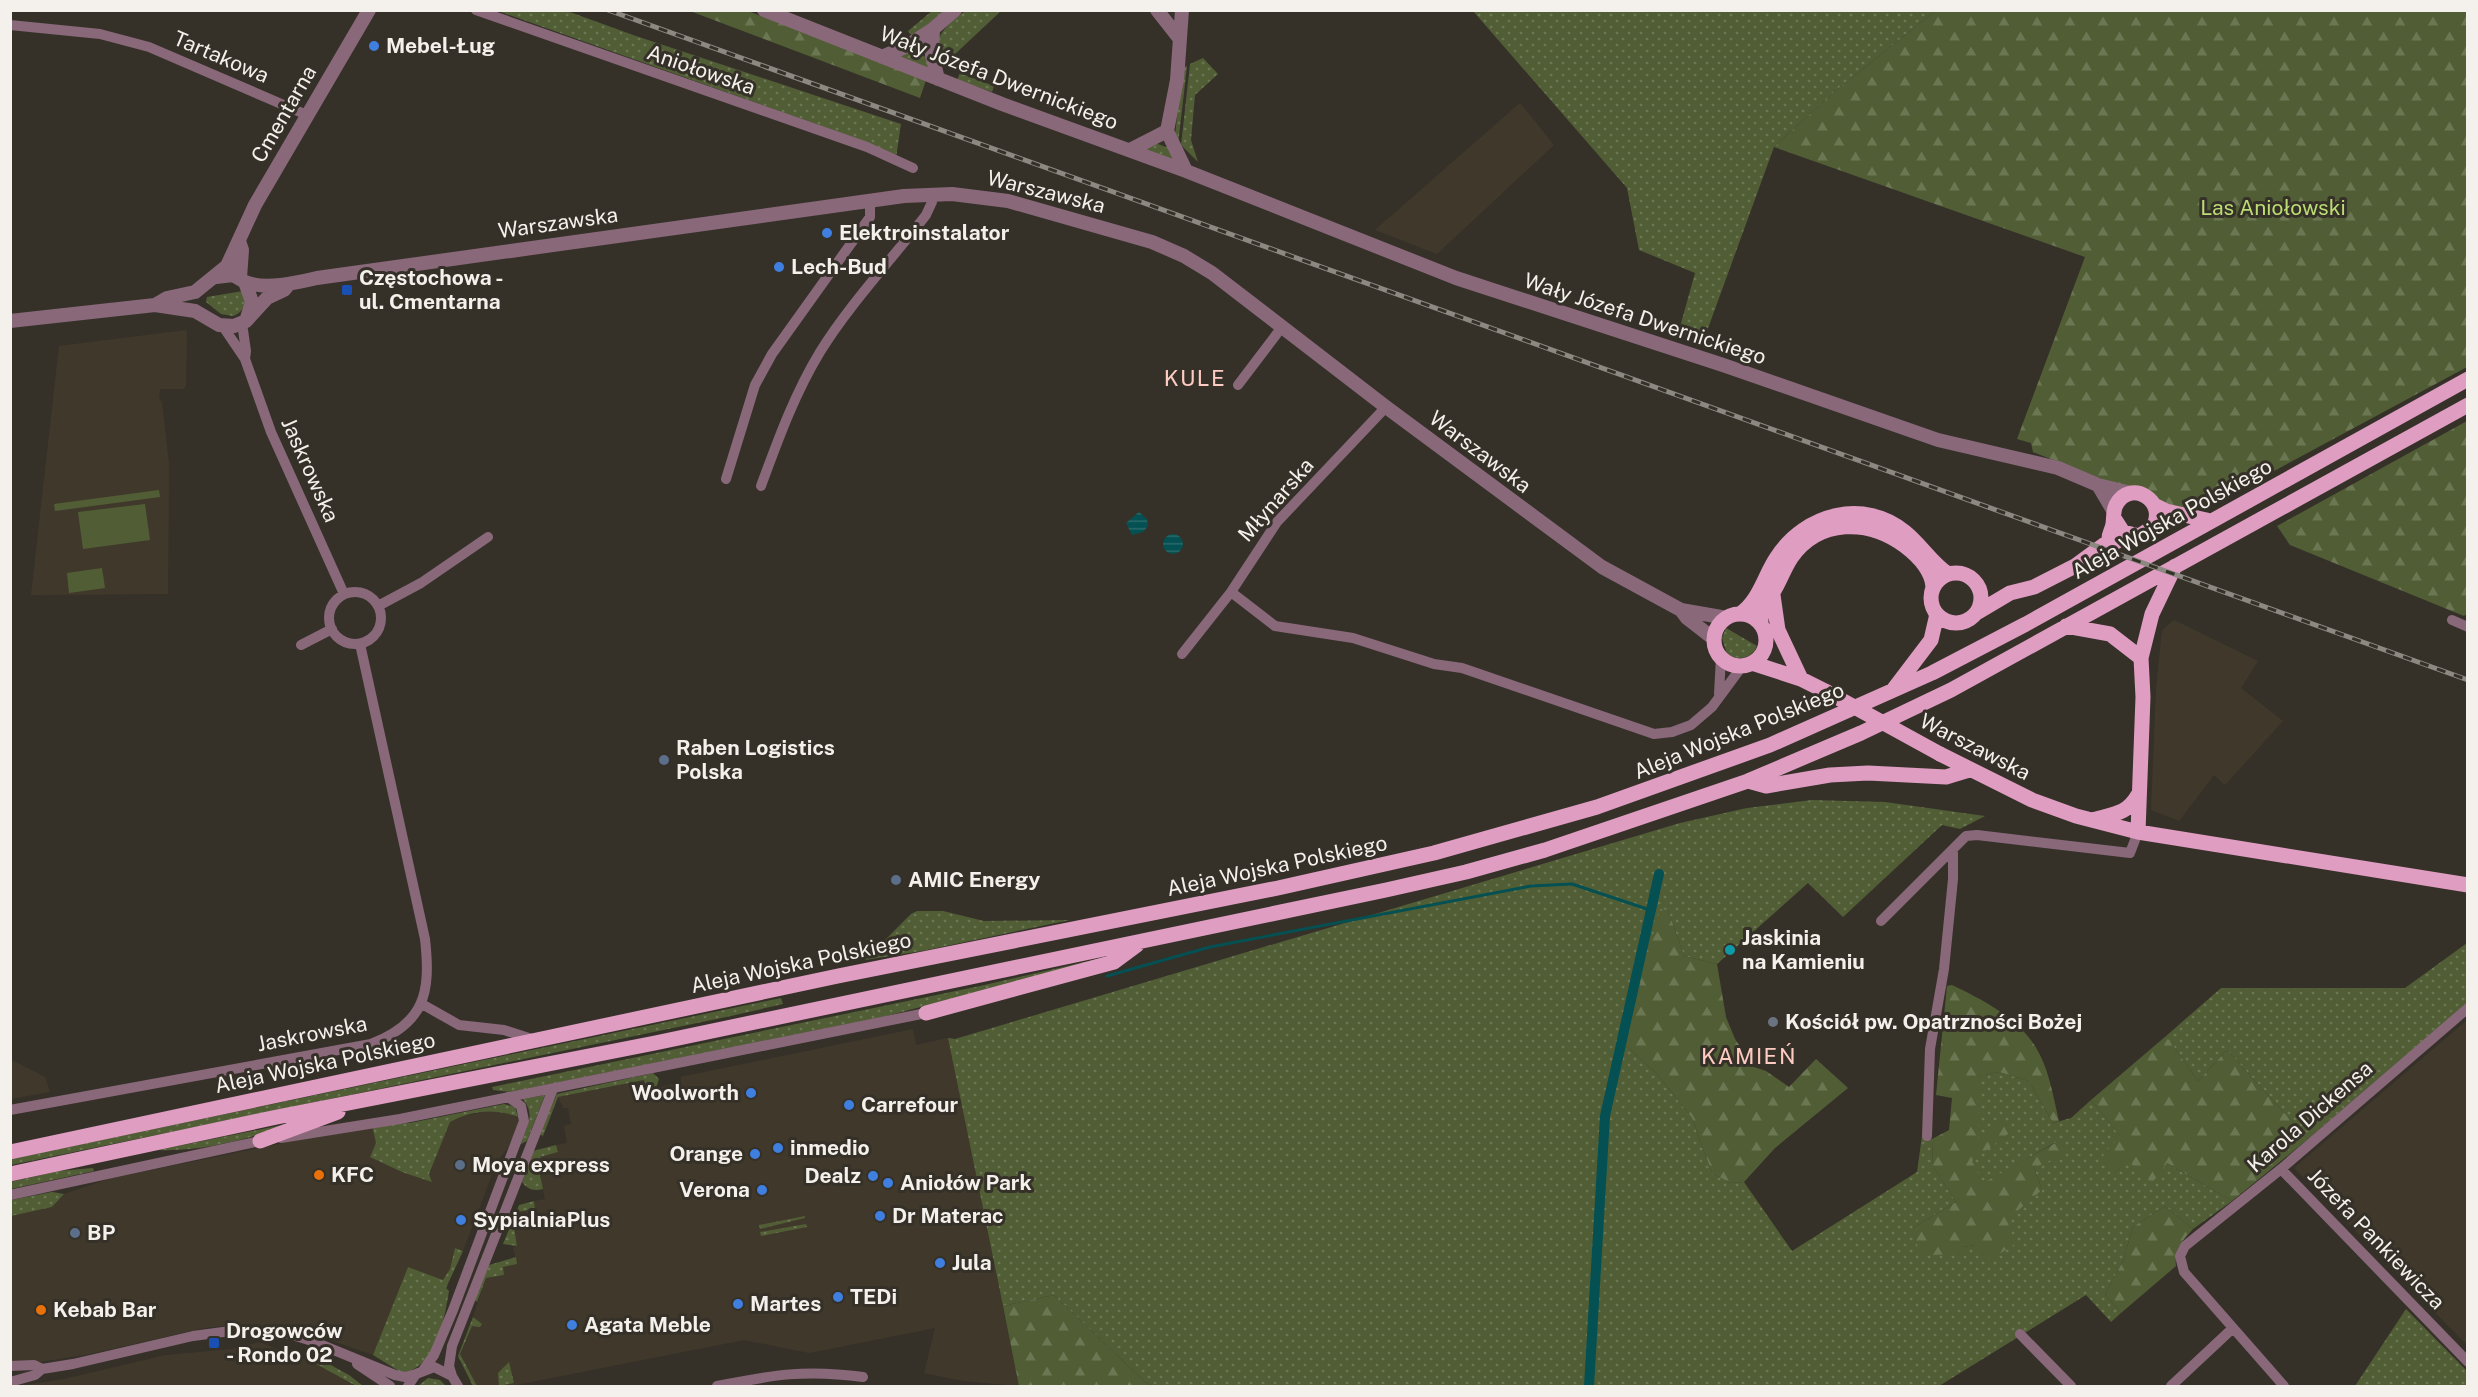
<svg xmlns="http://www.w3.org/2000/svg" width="2478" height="1397" font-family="'Public Sans',sans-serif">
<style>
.built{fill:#40392b}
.grass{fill:url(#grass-dots)}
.forest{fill:url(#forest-firs)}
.pitch{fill:#515e35}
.water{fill:url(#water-rules)}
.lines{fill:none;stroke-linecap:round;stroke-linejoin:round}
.stream{stroke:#055052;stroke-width:3}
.canal{stroke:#055052;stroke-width:10}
.minor{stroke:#89687a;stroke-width:10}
.tertiary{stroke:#89687a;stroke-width:14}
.primary{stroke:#e09dc2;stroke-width:15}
.rail-casing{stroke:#8c8982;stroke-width:5}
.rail{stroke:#353129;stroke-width:3;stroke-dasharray:9;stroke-linecap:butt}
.primary-bridge{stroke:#e09dc2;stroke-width:15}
.shop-dot{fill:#3f7fe0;stroke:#353129;stroke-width:2}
.transit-dot{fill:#1a4fb4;stroke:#353129;stroke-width:2}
.service-dot{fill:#5c6f8a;stroke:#353129;stroke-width:2}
.culture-dot{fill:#0f9aa8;stroke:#353129;stroke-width:2}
.worship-dot{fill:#6b7280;stroke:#353129;stroke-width:2}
.food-dot{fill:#e8710a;stroke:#353129;stroke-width:2}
.labels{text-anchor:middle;stroke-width:6;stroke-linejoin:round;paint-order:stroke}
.poi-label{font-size:21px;font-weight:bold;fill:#f4f1ec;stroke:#353129;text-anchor:start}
.street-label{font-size:21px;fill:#f4f1ec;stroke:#353129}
.park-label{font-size:21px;fill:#bbdd73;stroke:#353129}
.neighbourhood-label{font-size:22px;letter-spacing:1.5px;fill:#fecbc2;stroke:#353129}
</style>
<defs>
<pattern id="grass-dots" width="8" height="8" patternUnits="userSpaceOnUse" patternTransform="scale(1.5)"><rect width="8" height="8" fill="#515e35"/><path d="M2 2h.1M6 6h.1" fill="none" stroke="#6b7652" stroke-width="1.8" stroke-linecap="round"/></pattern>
<pattern id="forest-firs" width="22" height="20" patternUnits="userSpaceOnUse" patternTransform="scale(1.5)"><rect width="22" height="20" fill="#515e35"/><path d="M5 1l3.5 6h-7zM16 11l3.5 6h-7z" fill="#6b7652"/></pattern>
<pattern id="water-rules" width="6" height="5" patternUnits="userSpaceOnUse" patternTransform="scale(1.5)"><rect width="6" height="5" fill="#055052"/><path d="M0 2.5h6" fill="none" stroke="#2a6a6b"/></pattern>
</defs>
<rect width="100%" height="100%" fill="#353129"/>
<path class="built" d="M1520 103 1554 145 1437 254 1375 230Z
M187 330 186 385 184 389H160L159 398 162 403 169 464 168 594 31 595 59 346Z
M2174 620 2258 661 2241 688 2283 721 2225 785 2214 775 2179 821 2151 810 2156 689 2162 630Z
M2467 1020V1345L2294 1168Z
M913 1029 916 1045 948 1038 1019 1386 963 1381 924 1373 935 1328 809 1353 744 1340 511 1386H477L460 1354 472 1326 482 1324 473 1317 486 1278 504 1275 503 1267 517 1264 513 1247 517 1246 513 1221 518 1213 535 1209 534 1201 545 1199 538 1164 540 1156 558 1152 556 1145 567 1143 564 1126 571 1124 568 1108H563L558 1097 645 1080 647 1090 681 1082V1077L685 1076Z
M10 1059 45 1077 50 1092 11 1099Z
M492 1110 504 1111 521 1120 508 1148 497 1161 463 1251 455 1248 450 1269 443 1280 408 1267 373 1355 307 1332 232 1325 205 1328 85 1355 39 1362 11 1363 10 1216 52 1207 64 1194 112 1178 372 1125 376 1143 370 1156 432 1181 429 1174 450 1122 464 1116Z
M259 1342 315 1363 354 1386H21L64 1379 166 1355 232 1349Z"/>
<path class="grass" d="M498 11H567L636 36 901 124 896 158 757 103Z
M932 11H944L913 37 908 31Z
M965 11H1001L954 55 961 61 955 67 936 50C939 30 950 23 965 11Z
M1473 11H1935L1834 92 1774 147 1703 342 1678 334 1695 273 1639 250 1627 188Z
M912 48 930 60 934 70 892 54Z
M1203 58 1218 74 1195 95 1191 140 1198 162 1181 145 1190 64Z
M1187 66 1178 145 1175 136 1182 68Z
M960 73 994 86 992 92 957 80Z
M1155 143 1169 148 1178 163 1140 149Z
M243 291C247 302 245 311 233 316L221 314 206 302 207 297Z
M1726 628 1757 646C1751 659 1739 661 1727 654L1722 638Z
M1812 800 1885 802 1985 816 1960 829 1942 825 1843 917 1808 883 1717 964 1684 956 1668 910 1624 1044 1657 1074 1692 1118 1712 1173 1730 1183 1744 1182 1792 1251 1917 1172 1922 1136 1932 1139 1933 1166 1956 1202 1913 1228 1963 1247 1974 1245 2042 1190 2034 1168 2056 1142 1983 1184 1971 1161 1978 1139V1076L1999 1072 2029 1081 2053 1123 2071 1118 2091 1100 2121 1137 2115 1173 2128 1160 2167 1163 2232 1201 2193 1229 2165 1206 2133 1227 2123 1261 2105 1294 2121 1313 2111 1322 2086 1295 1939 1386H1153L1145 1382 1054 1295 1003 1306 948 1038 955 1039 1680 823 1747 808Z
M917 911H943L984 921 1070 920 922 951 865 960 911 914Z
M2467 943V1003L2308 1139 2227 1050 2198 1081 2166 1036 2221 988H2405Z
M1115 955 883 1017 510 1092 493 1090 492 1087 980 986Z
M781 998 783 1004 731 1016 11 1165 10 1159Z
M653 1073 659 1079 656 1088 647 1090 644 1080 558 1097 543 1136 539 1134 557 1094Z
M545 1095 527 1141 519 1145C527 1126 536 1116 523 1099Z
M504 1104 515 1107 518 1117C496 1108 471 1110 450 1122L429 1174 432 1182 402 1172 370 1157 376 1143 372 1125 410 1123Z
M297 1122C253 1138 205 1152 158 1150Z
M556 1145 558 1152 540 1157 541 1163 538 1165 543 1189C534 1191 528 1190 522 1182L533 1151Z
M93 1168 94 1171 11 1189 10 1182 59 1171Z
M52 1192 64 1194 52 1207 11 1216V1200Z
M534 1201 535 1209 518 1212 520 1220 513 1221 517 1246 503 1244 519 1205Z
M805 1216V1218L760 1229 759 1225Z
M806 1224 807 1227 761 1236 760 1232Z
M455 1248 463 1251 446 1288 449 1291C444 1320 437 1367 402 1373L373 1355 408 1267 443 1280 450 1269Z
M516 1257 517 1264 503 1267 504 1275 486 1278 477 1302 474 1299 486 1266Z
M2406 1309 2467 1371V1386H2355Z
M473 1317 482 1324 480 1327 472 1326 460 1354 477 1386H473L458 1356Z
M305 1351 349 1375 363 1386H356L307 1359Z
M509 1362 514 1383 499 1386 498 1373Z
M428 1378 440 1380 446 1386H418Z"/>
<path class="forest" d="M690 11H748L926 80 920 98Z
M1935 11H2467V367L2222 499 2180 510 2033 452 2031 443 2017 439 2085 257 1774 147 1834 92Z
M2467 421 2468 613 2464 616 2290 545 2277 526Z
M1660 909 1668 910 1684 956 1717 964 1726 1017 1735 1039 1754 1067 1766 1071 1789 1087 1816 1059 1848 1088 1775 1148 1744 1182 1730 1183 1712 1173 1692 1118 1657 1074 1624 1044Z
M1952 985C1985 1001 2023 1020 2040 1055 2050 1075 2054 1100 2059 1121L2053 1123 2029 1081 1999 1072 1979 1076 1978 1138 2001 1118 2012 1131 1972 1161 1983 1183 2057 1142 2066 1153 2034 1168 2042 1190 2007 1220 2015 1244 1991 1259 1977 1253 1974 1245 1963 1247 1962 1253 1920 1256 1913 1228 1956 1202 1933 1166 1932 1139 1949 1130 1952 1098 1936 1095 1947 986Z
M2166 1036 2198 1081 2227 1050 2308 1139 2232 1201 2167 1163 2152 1183 2128 1161 2115 1173 2103 1155 2120 1136 2091 1100Z
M2165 1206 2193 1229C2182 1241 2174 1249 2176 1266L2121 1313 2105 1294 2123 1261 2133 1227Z
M1054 1295 1145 1382 1153 1386H1019L1003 1306Z"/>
<path class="pitch" d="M159 490 160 497 55 511 54 504Z
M145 504 150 540 83 549 78 512Z
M102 568 105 588 69 593 67 573Z"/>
<path class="water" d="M1139 512 1147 519 1148 526 1143 532 1132 535 1126 523Z
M1163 544a10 10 0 1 1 20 0a10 10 0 1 1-20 0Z"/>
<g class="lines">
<path class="stream" d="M1107 976 1210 947 1531 886 1572 884 1650 910"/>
<path class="canal" d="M1589 1386 1605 1116 1659 874"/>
<path class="minor" d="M476 10 867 147 913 168
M10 25 100 34 149 47 307 115
M242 323 246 351 245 359
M222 325 245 359 271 432 344 594
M1238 385 1282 327
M726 479 755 385 772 354 870 217V201
M761 486C778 440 794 395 820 352 849 305 892 259 926 215L932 202 931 194
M329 618a26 26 0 1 1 52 0a26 26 0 1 1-52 0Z
M1231 592 1275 626 1353 638 1434 664 1462 668 1654 734 1672 732 1691 725 1712 707 1743 665
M378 606 421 583 488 537
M2452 620 2468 627
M301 645 332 629
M1182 654 1231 592 1277 522 1386 407
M1719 694 1721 657
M1881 921 1953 849
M422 1004 459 1025 504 1030 535 1040
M10 1110 371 1044C425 1023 431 993 425 939L360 644
M1927 1136 1930 1049 1944 969 1953 879V849L1966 836 1977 835 2130 853 2138 832
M281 1138 400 1119 926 1013
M2281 1169 2468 1362
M10 1195 265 1140
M2020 1334 2071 1386
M357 1364 390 1386
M10 1366 34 1365 42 1369 73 1364 193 1336 238 1330 289 1334 312 1341 395 1375 405 1377 416 1374
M424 1369 434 1355 453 1310 524 1121 521 1106 508 1097
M452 1376 449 1366 452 1346 553 1089
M10 1382 35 1375 42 1369
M408 1386 416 1374 434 1367 452 1376 458 1386
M717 1386C773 1375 805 1369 863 1377
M2171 1386 2233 1328
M2284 1386 2184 1272 2180 1256 2185 1246 2281 1169 2468 1008"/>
<path class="tertiary" d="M764 10 1002 104 1186 171 1456 278 1723 365 1938 440 2058 468 2098 485 2131 493
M1157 10 1179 38
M933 29 932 55 938 79
M882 57 907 46 933 29 955 10
M1167 131 1186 171
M1130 150 1167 131 1177 80 1182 10
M239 241 242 250 240 278
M216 277 233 275 245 282 252 302 247 318
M245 282C265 290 296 283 317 278L904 196 952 194 1008 201 1152 242 1184 256 1212 273 1386 407 1602 567 1681 610 1727 618
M155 305 167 298 195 292 227 266 255 205 369 10
M10 321 155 305 195 311 219 325 234 326 246 321 267 298 284 290 289 284
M2098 485 2114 512
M1681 610 1687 618 1714 639"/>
<path class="primary" d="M2156 506 2166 511 2211 521
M2109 541C2108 534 2112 531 2113 524 2114 517 2113 511 2116 505 2130 478 2168 501 2153 527L2139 536 2123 532 2114 518
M1931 598a25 25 0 1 1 50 0a25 25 0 1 1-50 0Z
M1773 595 1778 630 1801 679
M1978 612 2010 593 2034 587 2075 566 2109 541 2114 543 2128 535
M1740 614C1760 600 1764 576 1777 557 1805 514 1864 498 1905 532 1921 545 1931 562 1948 574
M1714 640a26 26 0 1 1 52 0a26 26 0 1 1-52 0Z
M1761 624C1760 607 1769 601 1776 587 1781 578 1785 567 1791 558 1819 518 1869 519 1905 546 1918 556 1932 571 1933 587
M2066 626 2110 634 2141 658
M1752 663 1801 679 1827 692
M1893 690 1931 640 1937 614
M1940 754 2032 800 2076 816 2138 832 2468 885
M1748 781 1766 786 1830 775 1868 773 1946 777 1969 770
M2096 819C2115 814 2128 813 2138 795
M2138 832 2143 697 2141 658 2152 614 2175 566
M926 1013 1114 962 1137 945
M260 1141 338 1112
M10 1152 838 976 1278 888 1434 853 1597 807 1770 745 1932 673 2026 624 2468 379
M10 1174 277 1117 655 1043 1386 890 1466 872 1545 850 1748 781 1861 733 1951 690 2468 405"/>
<g class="rail-casing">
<path id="rail" d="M608 10 2468 680"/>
</g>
<use href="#rail" class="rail"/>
<path class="primary-bridge" d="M1827 692 1940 754"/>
</g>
<g class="shop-dot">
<circle cx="374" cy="46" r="6"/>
<circle cx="827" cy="233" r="6"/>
<circle cx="779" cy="267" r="6"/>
<circle cx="751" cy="1093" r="6"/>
<circle cx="849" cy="1105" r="6"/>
<circle cx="778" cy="1148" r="6"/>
<circle cx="755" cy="1154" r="6"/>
<circle cx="873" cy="1176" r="6"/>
<circle cx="888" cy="1183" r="6"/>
<circle cx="762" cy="1190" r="6"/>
<circle cx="880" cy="1216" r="6"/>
<circle cx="461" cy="1220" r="6"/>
<circle cx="940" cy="1263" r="6"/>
<circle cx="838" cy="1297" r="6"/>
<circle cx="738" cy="1304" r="6"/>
<circle cx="572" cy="1325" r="6"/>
</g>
<g class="transit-dot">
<rect x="341" y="284" width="12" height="12" rx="3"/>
<rect x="208" y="1337" width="12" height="12" rx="3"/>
</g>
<g class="service-dot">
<circle cx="664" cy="760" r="6"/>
<circle cx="896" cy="880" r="6"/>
<circle cx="460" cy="1165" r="6"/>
<circle cx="75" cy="1233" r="6"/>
</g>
<circle class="culture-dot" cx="1730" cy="950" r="6"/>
<circle class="worship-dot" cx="1773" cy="1022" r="6"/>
<g class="food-dot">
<circle cx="319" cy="1175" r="6"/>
<circle cx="41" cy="1310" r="6"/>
</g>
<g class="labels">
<g class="poi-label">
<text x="386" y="53">Mebel-Ług</text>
<text x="839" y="240">Elektroinstalator</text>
<text x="791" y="274">Lech-Bud</text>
<text x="359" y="285">Częstochowa -<tspan x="359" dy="24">ul. Cmentarna</tspan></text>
<text x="676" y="755">Raben Logistics<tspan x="676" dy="24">Polska</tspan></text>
<text x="908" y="887">AMIC Energy</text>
<text x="1742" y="945">Jaskinia<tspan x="1742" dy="24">na Kamieniu</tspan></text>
<text x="1785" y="1029">Kościół pw. Opatrzności Bożej</text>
<text x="739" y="1100" text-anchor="end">Woolworth</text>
<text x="861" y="1112">Carrefour</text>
<text x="790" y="1155">inmedio</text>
<text x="743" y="1161" text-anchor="end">Orange</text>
<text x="472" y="1172">Moya express</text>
<text x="331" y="1182">KFC</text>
<text x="861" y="1183" text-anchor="end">Dealz</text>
<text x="900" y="1190">Aniołów Park</text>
<text x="750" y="1197" text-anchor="end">Verona</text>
<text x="892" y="1223">Dr Materac</text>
<text x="473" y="1227">SypialniaPlus</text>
<text x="87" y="1240">BP</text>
<text x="952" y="1270">Jula</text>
<text x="850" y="1304">TEDi</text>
<text x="750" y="1311">Martes</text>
<text x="53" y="1317">Kebab Bar</text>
<text x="584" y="1332">Agata Meble</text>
<text x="226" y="1338">Drogowców<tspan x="226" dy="24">- Rondo 02</tspan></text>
</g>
<g class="street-label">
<text transform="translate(221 57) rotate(23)" y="7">Tartakowa</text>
<text transform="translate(701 70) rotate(19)" y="7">Aniołowska</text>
<text transform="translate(999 78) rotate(21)" y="7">Wały Józefa Dwernickiego</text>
<text transform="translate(284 114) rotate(-60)" y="7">Cmentarna</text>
<text transform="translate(1046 192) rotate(14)" y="7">Warszawska</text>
<text transform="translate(558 223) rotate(-8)" y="7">Warszawska</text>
<text transform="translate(1645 319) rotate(18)" y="7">Wały Józefa Dwernickiego</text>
<text transform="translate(1480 452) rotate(37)" y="7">Warszawska</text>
<text transform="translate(310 470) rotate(66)" y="7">Jaskrowska</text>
<text transform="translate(1276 500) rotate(-49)" y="7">Młynarska</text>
<text transform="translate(2172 519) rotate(-29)" y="7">Aleja Wojska Polskiego</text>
<text transform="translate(1739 731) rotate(-22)" y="7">Aleja Wojska Polskiego</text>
<text transform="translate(1975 747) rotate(27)" y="7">Warszawska</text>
<text transform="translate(1277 866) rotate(-12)" y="7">Aleja Wojska Polskiego</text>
<text transform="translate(801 963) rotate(-12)" y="7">Aleja Wojska Polskiego</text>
<text transform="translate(312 1034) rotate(-11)" y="7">Jaskrowska</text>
<text transform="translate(325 1063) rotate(-12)" y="7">Aleja Wojska Polskiego</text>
<text transform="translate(2310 1117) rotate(-41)" y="7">Karola Dickensa</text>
<text transform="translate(2376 1239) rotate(46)" y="7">Józefa Pankiewicza</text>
</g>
<g class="park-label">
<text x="2273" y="215">Las Aniołowski</text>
</g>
<g class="neighbourhood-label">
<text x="1195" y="386">KULE</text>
<text x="1749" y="1064">KAMIEŃ</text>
</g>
</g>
<rect width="2478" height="1397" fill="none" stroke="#f4f1ec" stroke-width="24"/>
</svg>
